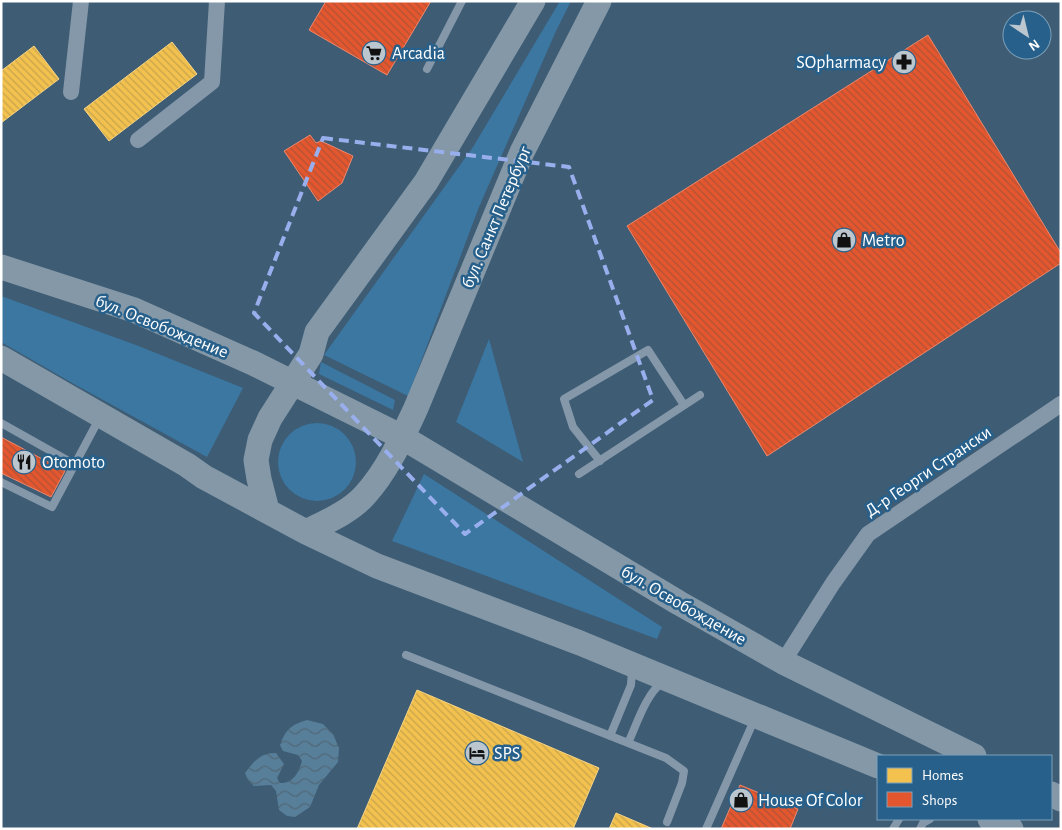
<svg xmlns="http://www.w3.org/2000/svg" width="1062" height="830" font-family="'Alegreya Sans',sans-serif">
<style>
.grass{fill:#3b77a1}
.water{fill:url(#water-waves)}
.homes{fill:url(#homes-back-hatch);stroke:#f6d483}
.shops{fill:url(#shops-back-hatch);stroke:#ec896d}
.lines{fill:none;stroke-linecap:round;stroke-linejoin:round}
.lane{stroke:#8598a9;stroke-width:8}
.street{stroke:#8598a9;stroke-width:16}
.primary{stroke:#8498a7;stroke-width:25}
.marked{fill:none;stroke:#99afed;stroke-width:4;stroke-dasharray:10 6;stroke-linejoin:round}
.labels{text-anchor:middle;stroke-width:5;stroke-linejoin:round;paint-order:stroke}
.poi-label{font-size:18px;fill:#fff;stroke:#27608b;text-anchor:start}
.street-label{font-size:18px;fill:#fff;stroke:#27608b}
</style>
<defs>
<pattern id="water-waves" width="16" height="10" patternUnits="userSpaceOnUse" patternTransform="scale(1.25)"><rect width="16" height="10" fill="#577f9a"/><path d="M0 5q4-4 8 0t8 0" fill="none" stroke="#526877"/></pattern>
<pattern id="homes-back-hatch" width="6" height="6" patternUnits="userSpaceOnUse" patternTransform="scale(1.25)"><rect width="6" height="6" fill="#f2c14e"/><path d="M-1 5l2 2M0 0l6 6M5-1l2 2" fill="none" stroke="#c8a44e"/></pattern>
<pattern id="shops-back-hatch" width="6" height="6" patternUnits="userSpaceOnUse" patternTransform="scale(1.25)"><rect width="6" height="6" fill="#e4572e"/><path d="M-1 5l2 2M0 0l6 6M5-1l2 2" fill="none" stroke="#af5338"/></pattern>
</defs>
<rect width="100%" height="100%" fill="#3e5c74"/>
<path class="grass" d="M560 1H571L556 31 479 207 408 396 324 355 473 147Z
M1 296 136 345 243 388 207 457 74 384 1 342Z
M489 339 523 462 456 422Z
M321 362 395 400 393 410 319 374Z
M278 462a39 39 0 1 1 78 0a39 39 0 1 1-78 0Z
M424 474 662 627 657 639 392 541Z"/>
<path class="water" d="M307 720 323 724 333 734 339 748 338 762 319 785 310 807 295 817 287 816 279 810 276 791 271 785 254 786 248 780 245 773C254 761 260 753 276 753L284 764 277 778 280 783C293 784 299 772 302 761L298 755 283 751 280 745C286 729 291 725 307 720Z"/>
<path class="homes" d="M172 42 197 74 109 141 84 109Z
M34 46 59 79 1 123V71Z
M417 690 599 768 573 829H357Z
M616 813 644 825 653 829H609Z"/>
<path class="shops" d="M326 1H431L387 75 309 30Z
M928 35 1061 253V263L767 456 627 226Z
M310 135 316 143 321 141 353 156 342 183 318 201 284 151Z
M1 437 65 471 51 497 1 473Z
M740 785 798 809 790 829H721Z"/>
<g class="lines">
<path class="lane" d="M427 69 462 1
M1 423 74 464
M600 461 573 427 564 399 648 350 684 405
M579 474 700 395
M1 482 52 507 99 419
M406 655 666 758 684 771 682 783 667 822
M610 736 631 685 632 669
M628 743C636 726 647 692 662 683
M706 829 755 718
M893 829 899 819
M920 829 923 823 930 819"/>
<path class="street" d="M71 92 81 1
M138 140 212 82 217 1
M783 662 833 583 868 534 1061 404"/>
<path class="primary" d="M1 267 134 310 253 363 402 437 679 603 783 662 974 756
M1 358 187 465 204 477 306 532 377 566 580 643 878 766
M267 510 259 479 256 460 260 440 270 418 311 354 317 332 426 182 533 1
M306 532C326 522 350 512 365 495 387 471 402 438 416 408L522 152 599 1
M1051 794 1061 799
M990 819 1011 829"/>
</g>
<path class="marked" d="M323 138 569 167 653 400 465 534 254 313Z"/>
<defs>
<g id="supermarket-disc" transform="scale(1.25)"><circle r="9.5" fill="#bbc6ce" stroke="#27608b"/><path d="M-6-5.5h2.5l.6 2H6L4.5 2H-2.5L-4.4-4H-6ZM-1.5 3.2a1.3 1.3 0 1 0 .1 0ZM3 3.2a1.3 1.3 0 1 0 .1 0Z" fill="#111"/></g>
<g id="pharmacy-disc" transform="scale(1.25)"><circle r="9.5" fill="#bbc6ce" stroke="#27608b"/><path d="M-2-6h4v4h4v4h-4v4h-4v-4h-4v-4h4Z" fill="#111"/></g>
<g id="shop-disc" transform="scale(1.25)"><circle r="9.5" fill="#bbc6ce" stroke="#27608b"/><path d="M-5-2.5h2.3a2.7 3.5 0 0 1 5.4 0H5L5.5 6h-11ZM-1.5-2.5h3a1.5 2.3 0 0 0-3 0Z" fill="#111"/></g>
<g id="restaurant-disc" transform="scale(1.25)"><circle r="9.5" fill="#bbc6ce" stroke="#27608b"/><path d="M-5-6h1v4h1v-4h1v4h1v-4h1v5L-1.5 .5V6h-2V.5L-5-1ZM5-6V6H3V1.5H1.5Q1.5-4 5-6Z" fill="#111"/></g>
<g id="hotel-disc" transform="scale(1.25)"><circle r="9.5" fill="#bbc6ce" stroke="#27608b"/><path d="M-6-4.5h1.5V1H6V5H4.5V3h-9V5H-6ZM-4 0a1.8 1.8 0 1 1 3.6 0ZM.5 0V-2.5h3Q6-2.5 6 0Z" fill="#111"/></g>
</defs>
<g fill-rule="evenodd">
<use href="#supermarket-disc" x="374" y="53"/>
<use href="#pharmacy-disc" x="904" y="62"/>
<use href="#shop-disc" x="844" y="240"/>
<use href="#restaurant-disc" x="24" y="462"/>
<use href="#hotel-disc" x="477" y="753"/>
<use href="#shop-disc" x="741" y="800"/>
</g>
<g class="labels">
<g class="poi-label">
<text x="392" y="59">Arcadia</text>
<text x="886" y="68" text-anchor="end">SOpharmacy</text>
<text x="862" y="246">Metro</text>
<text x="42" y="468">Otomoto</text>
<text x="494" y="759">SPS</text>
<text x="758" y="806">House Of Color</text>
</g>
<g class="street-label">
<text transform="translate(496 217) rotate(-67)" y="6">бул. Санкт Петербург</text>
<text transform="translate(162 326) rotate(22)" y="6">бул. Освобождение</text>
<text transform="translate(928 471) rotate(-34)" y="6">Д-р Георги Странски</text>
<text transform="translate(684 605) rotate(30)" y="6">бул. Освобождение</text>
</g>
</g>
<rect width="1062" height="830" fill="none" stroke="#ffffff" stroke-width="5"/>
<rect x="877" y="755" width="175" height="65" fill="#27608b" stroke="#7da0b9"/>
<rect x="887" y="768" width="25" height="15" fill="#f2c14e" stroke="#7da0b9"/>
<text x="922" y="780" font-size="15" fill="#ffffff">Homes</text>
<rect x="887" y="792" width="25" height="15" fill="#e4572e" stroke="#7da0b9"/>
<text x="922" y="805" font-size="15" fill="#ffffff">Shops</text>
<g transform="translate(1027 35) rotate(145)"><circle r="24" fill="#27608b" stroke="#7da0b9"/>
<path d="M0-4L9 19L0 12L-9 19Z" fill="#bbc6ce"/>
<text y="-8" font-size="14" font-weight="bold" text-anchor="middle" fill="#ffffff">N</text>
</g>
</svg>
